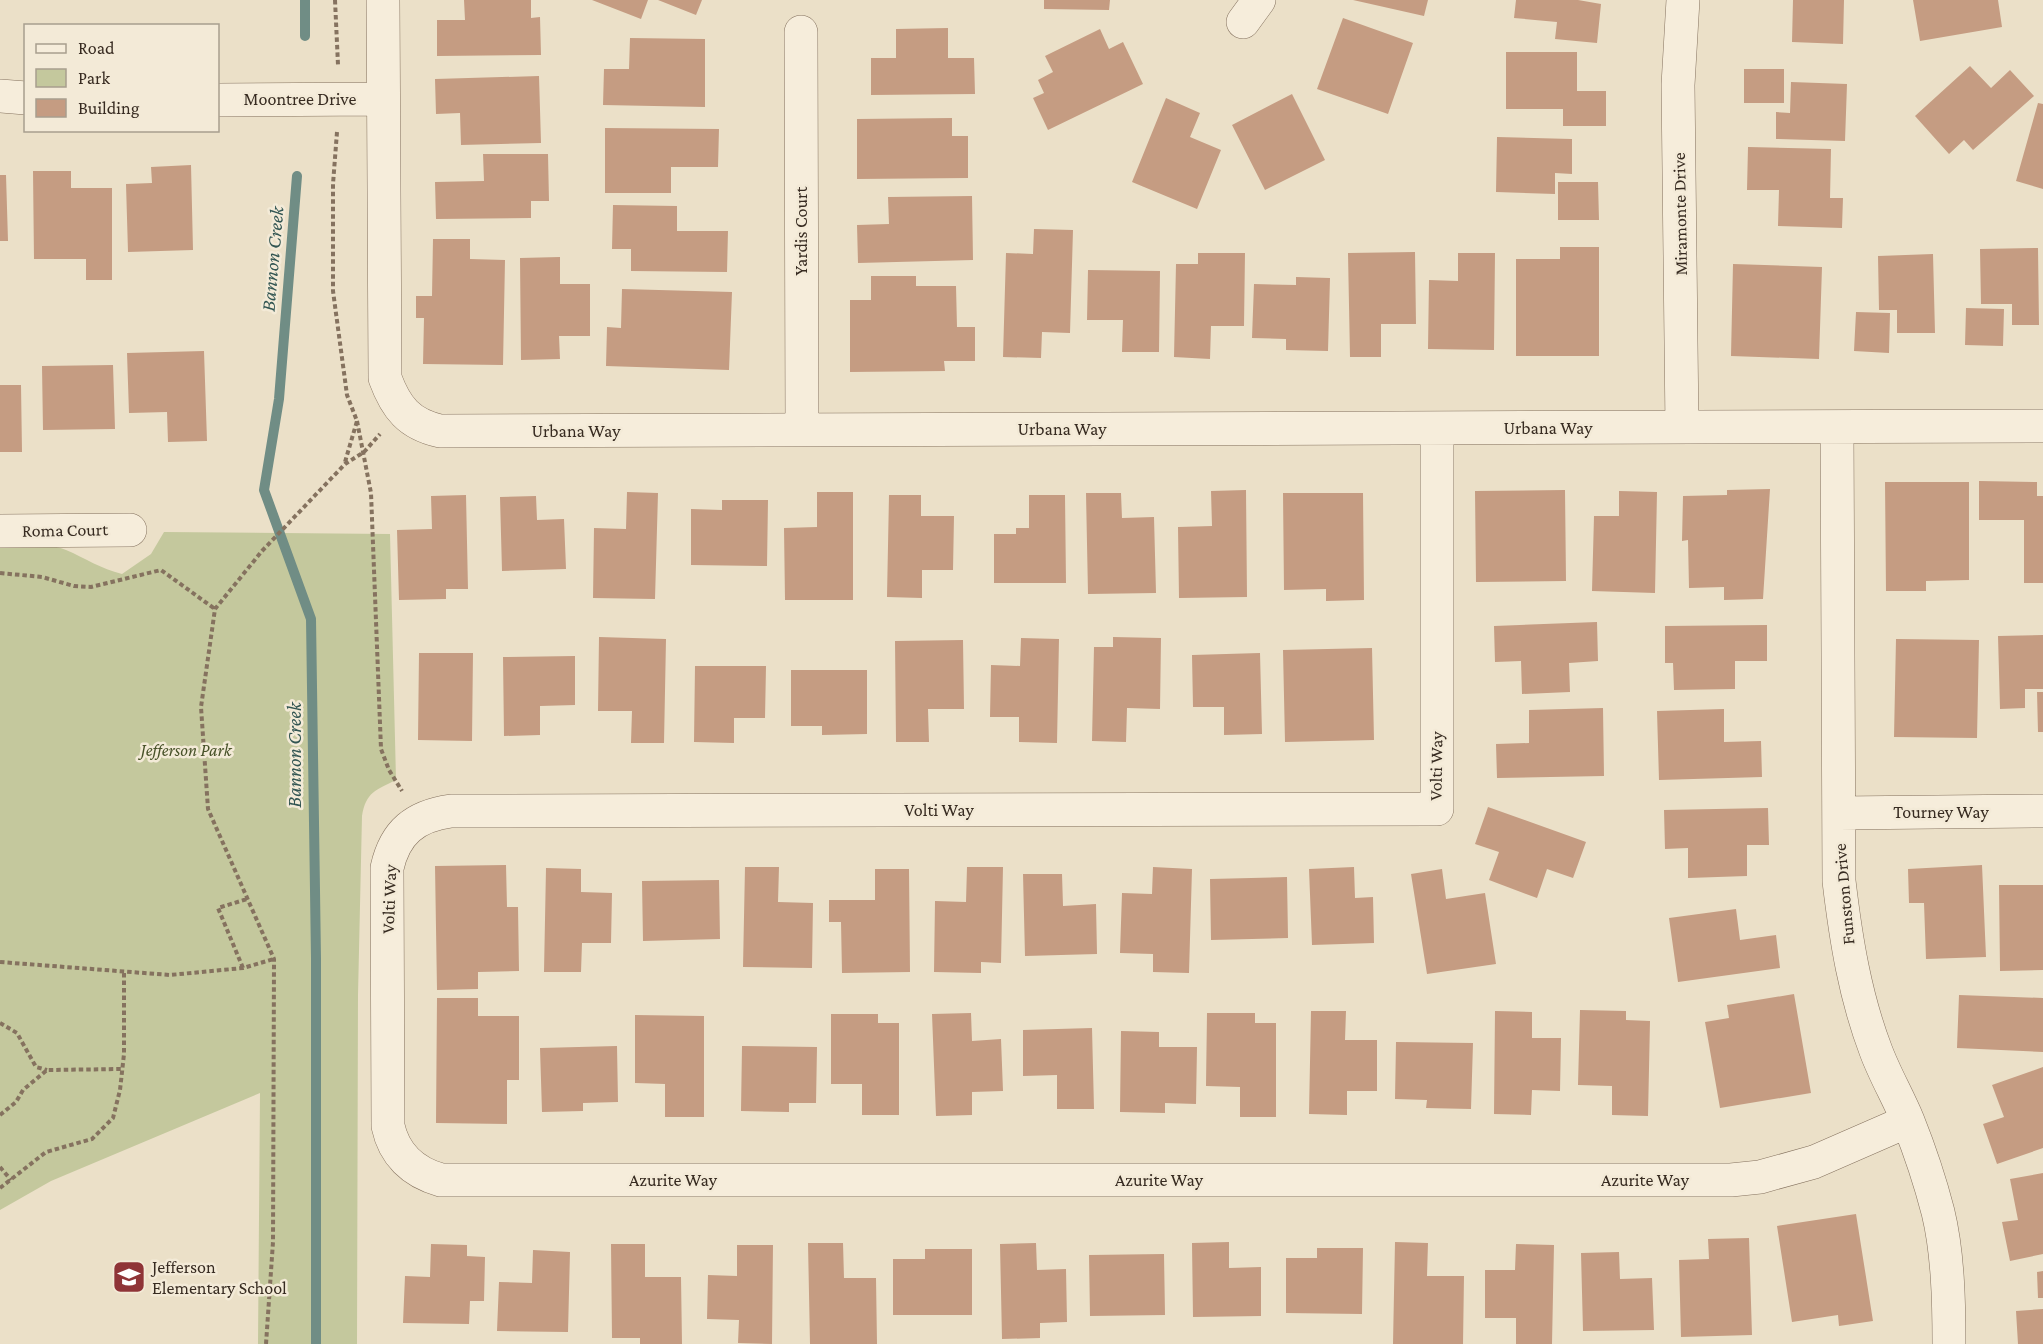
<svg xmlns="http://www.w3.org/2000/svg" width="2043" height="1344" font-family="'Crimson Pro',serif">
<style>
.green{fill:#c4c89d}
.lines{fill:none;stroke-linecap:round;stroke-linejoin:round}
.stream{stroke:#708d85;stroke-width:10}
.building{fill:#c59c82}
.minor-casing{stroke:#85725f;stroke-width:34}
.path{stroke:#85725f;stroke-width:4;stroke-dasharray:4.5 3;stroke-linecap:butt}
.minor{stroke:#f6eddb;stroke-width:33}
.labels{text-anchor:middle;stroke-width:5;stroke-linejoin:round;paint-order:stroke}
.street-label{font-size:18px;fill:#372b21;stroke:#f3ead7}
.park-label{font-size:18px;font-style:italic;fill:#485229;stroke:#f3ead7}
.poi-label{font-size:18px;fill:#372b21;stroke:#f3ead7;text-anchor:start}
.water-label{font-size:20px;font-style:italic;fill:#325552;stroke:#f3ead7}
</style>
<rect width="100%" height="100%" fill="#ebe0c8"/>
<path class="green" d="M164 532 390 534 396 780C376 790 366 792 362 816L358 995 357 1344H258L260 1093 51 1181 0 1210V545C22 544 45 542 66 550 85 558 101 569 122 574L151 554Z"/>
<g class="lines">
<path class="stream" d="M305 0V36
M297 176 279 399 264 490 311 619 316 958V1344"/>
</g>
<path class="building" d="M464 0H531V18L540 17 541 55 437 56V20H465Z
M592 0H648L641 19Z
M658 0H702L696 15Z
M1044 0H1110L1109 10 1044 9Z
M1353 0H1428L1424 16Z
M1516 0H1578L1601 4 1597 43 1555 39 1557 22 1514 18Z
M1793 0H1844L1843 44 1792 42Z
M1913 0H1998L2002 27 1920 41Z
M1343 18 1413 43 1388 114 1317 89Z
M948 28V58H974L975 94 871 95V58H896V29Z
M1100 29 1109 49 1123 42 1143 84 1048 130 1033 98 1044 93 1038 80 1053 72 1045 56Z
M630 38 705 39V107L603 105 604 69H629Z
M1506 52H1577V91H1606V126H1563V109H1506Z
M1970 66 1991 88 2010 70 2034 96 1973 150 1964 140 1949 154 1915 116Z
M1744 69H1784V103H1744Z
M539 76 541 143 461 145 460 113 436 114 435 79Z
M1791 82 1847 84 1845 141 1776 139V112L1790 113Z
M1292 94 1325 160 1265 190 1232 125Z
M1166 98 1200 113 1190 137 1221 150 1197 209 1132 182Z
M2038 103 2043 104V189L2016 181Z
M952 118V136H968V178L857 179V119Z
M605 128 719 129 718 167H671V193H605Z
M1497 137 1572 139V174L1555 173V194L1496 192Z
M1748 147 1831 149 1830 198H1843L1842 228 1778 226 1779 190H1747Z
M483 154H548L549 201H531V218L436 219 435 182 484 181Z
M191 165 193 250 128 252 126 184 152 183 151 167Z
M33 171H71V188H112V280H86V259H34Z
M0 175H6L8 241H0Z
M1558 182H1598L1599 220H1558Z
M972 196 973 260 858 263 857 225 889 224 888 197Z
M613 205 677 206V231H728L727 272 631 271V249H612Z
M1034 229 1073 230 1070 333 1042 332 1041 358 1003 357 1006 253 1033 254Z
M433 239H470V259L505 260 503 365 423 364 424 318H416V296H432Z
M1560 247H1599V356H1516V259H1560Z
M2038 248 2039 325H2012V304H1981L1980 249Z
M1415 252 1416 324H1381V357H1350L1348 253Z
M1198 253H1245L1244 326H1211L1210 359 1174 357 1176 264H1198Z
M1458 253H1495L1494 350 1428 349 1429 280 1458 281Z
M1933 254 1935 333H1897V310H1879L1878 256Z
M560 257V284H590V336H559L560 359 521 360 520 258Z
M1733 264 1822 267 1819 359 1731 356Z
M1088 270 1160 271 1159 352H1122L1123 320H1087Z
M871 276H916V286H956L957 327H975V361H944L945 371 850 372V300H871Z
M1296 277 1330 278 1328 351 1286 350V339L1252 338 1254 284 1296 285Z
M622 289 732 292 729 370 606 366 607 327 621 328Z
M1966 308 2004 309 2003 346 1965 345Z
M1856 312 1890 313 1889 353 1854 351Z
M204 351 207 441 168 442 167 412 129 413 127 353Z
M113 365 115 429 43 430 42 366Z
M0 385H21L22 452H0Z
M1979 481 2037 482V496H2043V583H2024V520H1979Z
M1885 482H1969V580L1926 581V591H1886Z
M1770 489 1763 599 1724 600V587L1689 588 1688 540 1682 541 1683 496 1727 495V490Z
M1246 490 1247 597 1179 598 1178 527 1212 526 1211 491Z
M1565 490 1566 581 1476 582 1475 491Z
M1619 491 1657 492 1655 593 1592 591 1594 516H1619Z
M627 492 658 493 655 599 593 598 594 528 626 529Z
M817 492H853V600H785L784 528 817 527Z
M1086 493H1121L1122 518 1154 517 1156 593 1088 594Z
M1283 493H1363L1364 600 1326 601V589L1284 590Z
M466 495 468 589H446V599L399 600 397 530 432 529 431 496Z
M889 495H921V516H954L953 570H922V598L887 597Z
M1029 495H1065L1066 583H994V534H1016V528H1029Z
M536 496 537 520 564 519 566 569 502 571 500 497Z
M722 500H768L767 566 691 565V509L722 510Z
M1597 622 1598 661 1569 663 1570 692 1522 694 1521 661 1495 662 1494 626Z
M1767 625V661H1735V689L1674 690 1673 663H1665V626Z
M2043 635V689H2025V708L2000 709 1998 636Z
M599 637 666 639 664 743H631L632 711H598Z
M1113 637 1161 638 1160 709 1127 708 1126 742 1092 741 1094 647H1113Z
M1021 638 1059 639 1057 743 1019 742V717H990L991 665 1020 666Z
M1896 639 1979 640 1977 738 1894 737Z
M963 640 964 709H928L929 742H896L895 641Z
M1372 648 1374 740 1285 742 1283 650Z
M419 653H473L472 741 418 740Z
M1260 653 1262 734 1224 735V707H1193L1192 655Z
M575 656V705L540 706V735L504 736 503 657Z
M695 666H766L765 718H734V743L694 742Z
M791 670H867V734L822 735V726H791Z
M2037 692H2043V732H2038Z
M1603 708 1604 776 1497 778 1496 744 1529 743V710Z
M1724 709V742L1761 741 1762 777 1659 780 1657 711Z
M1488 807 1586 842 1573 878 1547 869 1537 898 1489 880 1499 852 1475 844Z
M1768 808 1769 845H1747V876L1688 878V848L1665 849 1664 810Z
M506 865 507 907H518L519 971 478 972V989L437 990 435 866Z
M1982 865 1986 957 1926 959 1924 903H1909L1908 869Z
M745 867H779L778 902 813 903 812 968 743 967Z
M967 867H1003L1001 963 981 962V973L934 972 935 901 966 902Z
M1153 867 1192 869 1189 973 1153 972V954L1120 953 1122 893 1152 894Z
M1354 867 1355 898 1373 897 1374 943 1312 945 1309 869Z
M546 868 581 869V892L612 893 611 943H582L581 972H544Z
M875 869H909L910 972 842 973 841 922H829V900H875Z
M1442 869 1446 899 1485 893 1496 964 1427 974 1411 874Z
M1023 874H1062L1063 906 1096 904 1097 954 1025 956Z
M1287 877 1288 938 1211 940 1210 879Z
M719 880 720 939 643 941 642 881Z
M1999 885H2043V970L2000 971Z
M1736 909 1740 940 1776 935 1780 968 1678 982 1669 918Z
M1794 994 1811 1093 1720 1108 1705 1022 1729 1018 1727 1005Z
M1959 995 2043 998V1052L1957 1048Z
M437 998H478V1016H519V1080H507V1124L436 1123Z
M1580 1010 1626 1011V1020L1650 1021 1648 1116 1612 1115V1086L1578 1085Z
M1311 1011H1346L1345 1040H1377V1091H1347V1115L1309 1114Z
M1495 1011 1532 1012V1038H1561L1560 1091 1532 1090 1531 1115 1494 1114Z
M971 1013 972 1041 1001 1039 1003 1091 972 1092V1115L936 1116 932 1014Z
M1207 1013H1255V1023H1276V1117H1240V1087L1206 1086Z
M831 1014H878V1023H899V1115H862V1084H831Z
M635 1015 704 1016V1117H665V1084L635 1083Z
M1092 1028 1094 1109H1057V1075L1023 1076V1030Z
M1121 1031 1159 1032V1047H1197L1196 1104 1165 1103V1113L1120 1112Z
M1396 1042 1473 1043 1471 1109 1426 1108 1427 1100 1395 1099Z
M617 1046 618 1102 583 1103V1111L542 1112 540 1048Z
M742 1046 817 1047 816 1103H789V1112L741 1111Z
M2043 1067V1148L1997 1164 1983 1124 2004 1117 1992 1085Z
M2043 1173V1254L2010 1261 2002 1222 2018 1220 2010 1179Z
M1856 1214 1873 1321 1839 1326 1838 1315 1792 1322 1777 1226Z
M1749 1238 1752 1335 1681 1337 1679 1260 1709 1259 1708 1239Z
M1229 1242V1268L1261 1267V1316L1193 1317 1192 1243Z
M1395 1242 1428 1243 1427 1276H1464L1463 1344H1393Z
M808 1243H843L844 1278H876L877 1344H810Z
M1036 1243 1037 1270 1066 1269 1067 1322 1040 1323V1338L1002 1339 1000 1244Z
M431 1244 467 1245V1256L485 1257 484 1301H470L469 1324 403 1323 405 1276 430 1277Z
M611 1244H645V1277H681L682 1344H640V1338H612Z
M1516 1244 1554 1245 1552 1344H1516V1318H1485V1270H1515Z
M737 1245H773L772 1344 738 1343 739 1320 707 1319 708 1275 737 1276Z
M1317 1248H1363L1362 1314 1286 1313V1258H1317Z
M925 1249H972V1315H893V1259H925Z
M533 1250 570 1252 568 1332 497 1331 499 1282 532 1283Z
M1619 1252 1620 1279 1652 1278 1654 1330 1583 1331 1581 1253Z
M1164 1254 1165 1315 1090 1316 1089 1255Z
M2043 1271V1298H2038L2037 1272Z
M2043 1309V1344H2018L2016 1311Z"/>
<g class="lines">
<g class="minor-casing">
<path id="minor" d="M383 0 385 378C396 408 409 424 440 431L2043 426
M1243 22 1259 0
M801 32 802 430
M0 96 26 98
M218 100 383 99
M1682 427 1678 85 1683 0
M1837 427 1839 881C1846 940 1855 996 1876 1051 1885 1075 1898 1097 1908 1121 1920 1151 1930 1181 1938 1212 1948 1253 1949 1302 1949 1344
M1437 428V809L451 811C415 816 395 832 387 868L388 1126C394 1154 412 1172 441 1180H1731L1760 1177 1814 1162 1908 1121
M0 531 130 530
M1839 813 2043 811"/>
</g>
<path class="path" d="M335 0 338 65
M337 132 333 184V291L347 395 357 421 345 462
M357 421 371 493 381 749 389 770 402 791
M0 573 42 577 74 586 91 587 161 570 215 609
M0 962 170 975 243 968 274 959
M243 968 218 908 247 899
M0 1023 17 1033 36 1067 47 1070
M0 1115 16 1102 23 1090 47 1070 122 1069
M0 1167 11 1180
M0 1188 46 1152 92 1139 113 1118 120 1090 124 1054V972
M266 1344 273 1242 274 959 208 809 201 707 215 609 262 551 345 464 364 452 380 434"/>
<use href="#minor" class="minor"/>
</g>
<defs>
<g id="school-square" transform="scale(1.725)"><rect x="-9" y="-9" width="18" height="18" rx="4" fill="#8f3437" stroke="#f3ead7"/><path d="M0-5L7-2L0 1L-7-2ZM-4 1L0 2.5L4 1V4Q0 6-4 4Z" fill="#fff"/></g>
</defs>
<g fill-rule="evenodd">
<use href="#school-square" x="129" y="1277"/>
</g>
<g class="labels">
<g class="street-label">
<text x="300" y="105">Moontree Drive</text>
<text transform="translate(1680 214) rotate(-91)" y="6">Miramonte Drive</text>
<text transform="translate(801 231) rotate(-90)" y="6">Yardis Court</text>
<text x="1548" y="434">Urbana Way</text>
<text x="1062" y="435">Urbana Way</text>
<text x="576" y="437">Urbana Way</text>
<text transform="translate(65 530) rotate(-1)" y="6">Roma Court</text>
<text transform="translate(1436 766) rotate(-89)" y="6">Volti Way</text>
<text x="939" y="816">Volti Way</text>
<text x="1941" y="818">Tourney Way</text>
<text transform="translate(1844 894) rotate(-95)" y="6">Funston Drive</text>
<text transform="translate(389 899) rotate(-88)" y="6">Volti Way</text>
<text x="673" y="1186">Azurite Way</text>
<text x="1159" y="1186">Azurite Way</text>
<text x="1645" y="1186">Azurite Way</text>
</g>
<g class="park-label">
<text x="186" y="756">Jefferson Park</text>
</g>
<g class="poi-label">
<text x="152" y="1273">Jefferson<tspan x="152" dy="21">Elementary School</tspan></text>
</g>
<g class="water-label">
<text transform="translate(272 259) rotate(-85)" y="7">Bannon Creek</text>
<text transform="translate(294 755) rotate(-90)" y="7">Bannon Creek</text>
</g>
</g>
<rect x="24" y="24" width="195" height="108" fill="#f3ead7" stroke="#a89e8e" stroke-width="1.5"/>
<rect x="36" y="44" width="30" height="9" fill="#f6eddb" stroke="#a89e8e" stroke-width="1.5"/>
<text x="78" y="54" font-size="18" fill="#372b21">Road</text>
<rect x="36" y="69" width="30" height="18" fill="#c4c89d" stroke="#a89e8e" stroke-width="1.5"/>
<text x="78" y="84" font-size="18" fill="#372b21">Park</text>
<rect x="36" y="99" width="30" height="18" fill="#c59c82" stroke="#a89e8e" stroke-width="1.5"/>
<text x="78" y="114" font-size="18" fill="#372b21">Building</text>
</svg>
